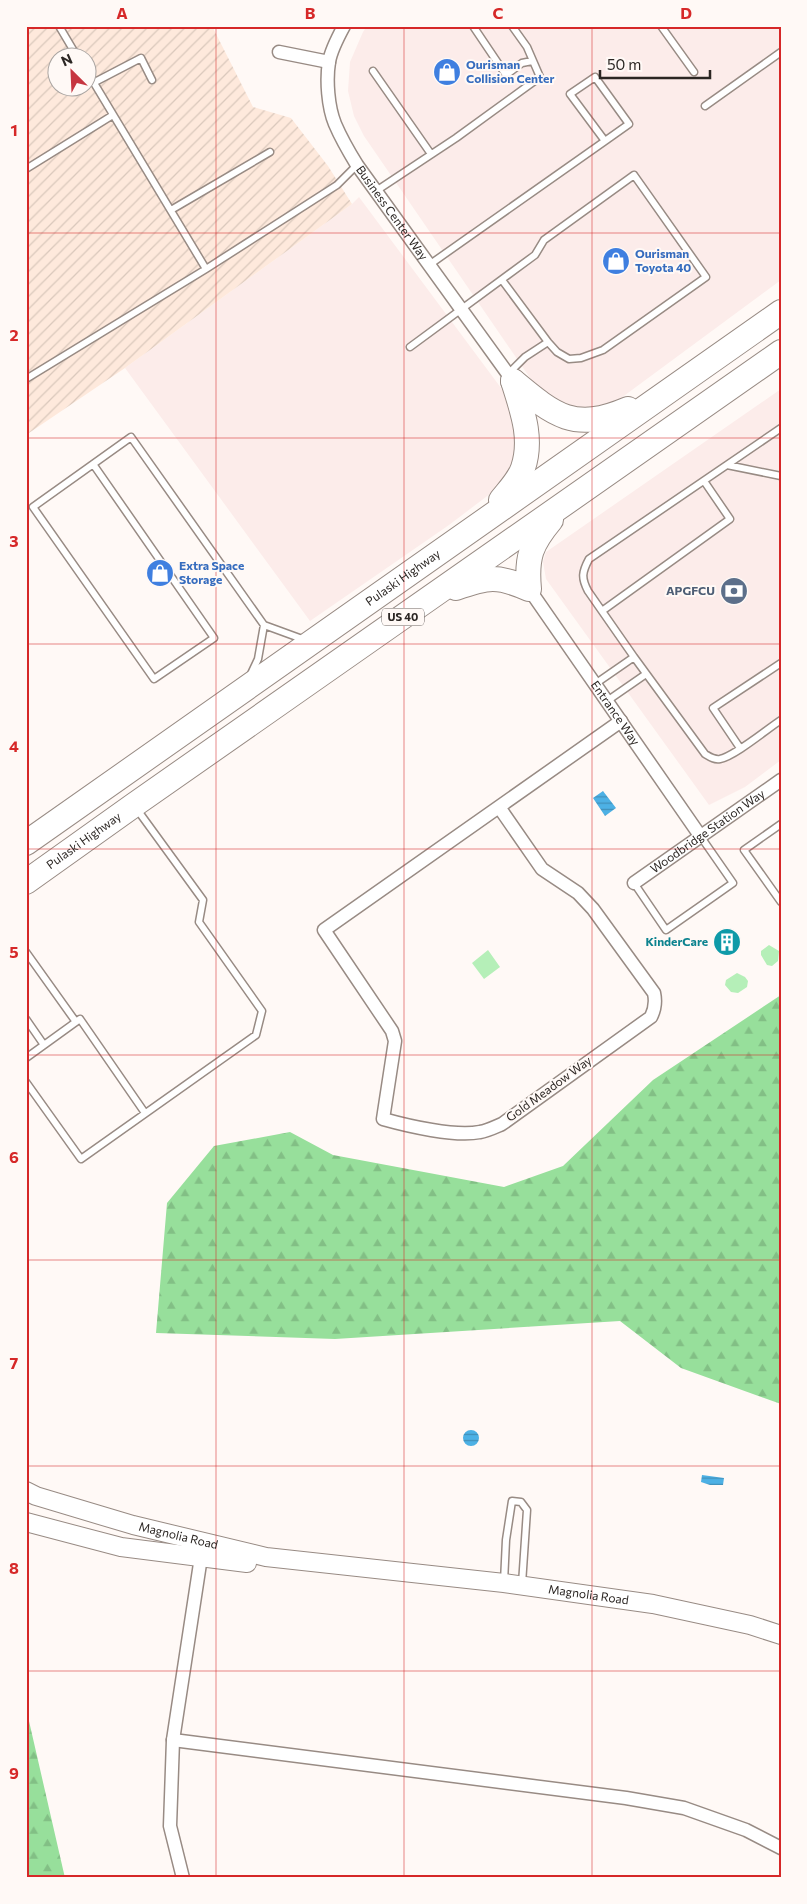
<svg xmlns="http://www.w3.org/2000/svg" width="807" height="1904" font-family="Commissioner,sans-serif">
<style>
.commercial{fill:#fcecea}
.industrial{fill:url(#industrial-furrows);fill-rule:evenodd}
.forest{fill:url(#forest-firs)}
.park{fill:#b5efb8}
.water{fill:url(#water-rules)}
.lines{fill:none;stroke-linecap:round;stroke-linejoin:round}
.lane-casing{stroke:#988b84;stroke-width:9}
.street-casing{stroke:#988b84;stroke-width:15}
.secondary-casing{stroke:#988b84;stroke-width:20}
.highway-casing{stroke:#988b84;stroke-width:26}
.lane{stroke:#fff;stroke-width:6}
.street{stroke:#fff;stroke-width:12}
.secondary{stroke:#fff;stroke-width:18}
.highway{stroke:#fff;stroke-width:24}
.grid{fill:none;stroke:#d62828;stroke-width:1;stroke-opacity:0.55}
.labels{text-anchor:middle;stroke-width:4;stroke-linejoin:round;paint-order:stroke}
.shield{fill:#fff9f6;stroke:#6b6562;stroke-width:1}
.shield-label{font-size:11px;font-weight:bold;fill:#2b2623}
.shop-label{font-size:12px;font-weight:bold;fill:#366cbe;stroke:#fff9f6;text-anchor:start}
.street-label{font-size:12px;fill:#2b2623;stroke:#fff9f6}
.service-label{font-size:12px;font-weight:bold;fill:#4e5e75;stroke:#fff9f6;text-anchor:end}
.culture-label{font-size:12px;font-weight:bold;fill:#0d838f;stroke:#fff9f6;text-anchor:end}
.neatline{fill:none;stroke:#d62828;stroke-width:2}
.grid-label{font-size:16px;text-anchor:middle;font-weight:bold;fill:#d62828}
</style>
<defs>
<pattern id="industrial-furrows" width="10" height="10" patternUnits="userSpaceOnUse" patternTransform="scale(1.25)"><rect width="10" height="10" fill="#fee9dc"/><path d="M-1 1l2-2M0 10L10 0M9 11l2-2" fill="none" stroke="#dac8bc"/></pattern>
<pattern id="forest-firs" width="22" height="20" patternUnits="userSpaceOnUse" patternTransform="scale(1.25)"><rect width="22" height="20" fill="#97df9b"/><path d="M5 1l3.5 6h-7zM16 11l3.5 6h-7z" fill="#82bf85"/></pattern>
<pattern id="water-rules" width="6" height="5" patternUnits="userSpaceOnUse" patternTransform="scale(1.25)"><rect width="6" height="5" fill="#4db1e5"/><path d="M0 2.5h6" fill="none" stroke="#4090b9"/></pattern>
</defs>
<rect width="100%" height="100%" fill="#fff9f6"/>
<path class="commercial" d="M367 26H781V280L617 401 598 408H578L566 407 539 391 364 136 354 116 348 91 350 62 363 32Z
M359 197 507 396 514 418 518 456 503 484 449 525 310 621 125 368 352 204Z
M781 389V760L745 787 709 805 546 579 543 562 546 552Z"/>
<path class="industrial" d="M26 26H212L253 107 291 118 328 166 352 204 125 368 26 435ZM58 58H88V88H58Z"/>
<path class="forest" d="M781 995V1404L681 1368 620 1321 335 1339 156 1333 167 1203 214 1146 290 1132 333 1155 504 1187 563 1166 653 1080Z
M26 1708 65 1878H26Z"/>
<path class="park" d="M769 945 779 951 778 961 772 966 767 965 761 955V951Z
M488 950 500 967 484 979 472 963Z
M737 973 745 977 748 981 747 987 738 993 731 992 725 985 726 980Z"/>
<path class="water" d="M603 791 616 808 605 816 593 798Z
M463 1438a8 8 0 1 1 16 0a8 8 0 1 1-16 0Z
M702 1475 724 1478 723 1485H710L701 1482Z"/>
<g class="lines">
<g class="lane-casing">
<path id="lane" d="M59 26 78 58
M473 26 506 75 522 63 532 61
M661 26 694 72
M373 71 431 154
M88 73 206 269
M93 83 141 58 152 80
M705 106 781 52
M26 169 113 115
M376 191 456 138 540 77 527 47 512 26
M171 210 270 152
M429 265 605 141 629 124 595 77 570 94 605 141
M410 347 535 255 544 240 634 175 706 277 603 350 581 358 569 359 557 352 548 342 502 280
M508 374 525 357 548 342
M26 379 206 269 337 185 357 165
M781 428 589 559C582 572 581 578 588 591L634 657 705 754C710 757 714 760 720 759 735 756 767 729 781 720
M93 464 214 638 154 679 33 507 131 437 264 625 305 640
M727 465 781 476
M602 611 730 519 704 481
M250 676 258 659 264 625
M595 684 634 657
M607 701 646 674
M740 748 713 708 781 663
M781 824 744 850 781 902
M634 883 666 930 733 883 701 837
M26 952 76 1022
M26 1019 44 1045
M26 1058 80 1019 145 1113
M26 1082 81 1159 256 1035 262 1011 199 922 203 900 136 808
M504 1582 506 1540 512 1501 521 1502 527 1510 522 1584"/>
</g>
<g class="street-casing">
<g id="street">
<path id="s1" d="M344 26C338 37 331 50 329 62 326 80 328 107 335 124 341 138 349 152 357 165L513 381"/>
<path d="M279 52 329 62"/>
<path id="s2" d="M529 589 701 837"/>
<path d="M499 807 542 869 578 893 593 909 654 993C656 1002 655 1009 651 1017L502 1124C495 1127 487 1131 480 1132 455 1137 408 1126 383 1119L395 1041 392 1031 324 930 621 721"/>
<path id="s3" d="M634 883 781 780"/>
<path d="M173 1740 626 1798 684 1808 746 1830 781 1848"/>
<path d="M183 1878 170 1826 173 1740 201 1557"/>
</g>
</g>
<g class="secondary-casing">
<g id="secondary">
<path id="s4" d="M26 1491 36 1496 133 1525 266 1557 504 1583 653 1604 750 1625 781 1635"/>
<path d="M26 1522 121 1547 247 1563"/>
</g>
</g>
<g class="highway-casing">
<g id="highway">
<path d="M513 381C555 416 574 432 628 409"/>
<path d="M501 500C509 490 519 480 523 468 533 438 522 410 513 381"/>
<path d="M456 588C488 577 497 575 529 589 526 557 531 544 551 520"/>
<path id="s5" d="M26 843 781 312"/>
<path id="s6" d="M26 882 134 805 781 352"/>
</g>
</g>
<use href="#lane" class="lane"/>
<use href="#street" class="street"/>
<use href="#secondary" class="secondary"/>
<use href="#highway" class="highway"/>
</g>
<path class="grid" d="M216 26V1878M404 26V1878M592 26V1878M26 233H781M26 438H781M26 644H781M26 849H781M26 1055H781M26 1260H781M26 1466H781M26 1671H781"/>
<defs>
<g id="shop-disc" transform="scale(1.4375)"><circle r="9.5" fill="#3f7fe0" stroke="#fff9f6"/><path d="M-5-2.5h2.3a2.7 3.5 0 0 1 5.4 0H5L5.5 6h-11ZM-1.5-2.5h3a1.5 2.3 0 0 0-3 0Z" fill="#fff"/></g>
<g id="bank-disc" transform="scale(1.4375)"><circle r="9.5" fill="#5c6f8a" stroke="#fff9f6"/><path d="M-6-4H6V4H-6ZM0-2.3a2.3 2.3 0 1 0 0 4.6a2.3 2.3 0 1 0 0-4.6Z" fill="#fff"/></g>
<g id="building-disc" transform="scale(1.4375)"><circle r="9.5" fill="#0f9aa8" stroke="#fff9f6"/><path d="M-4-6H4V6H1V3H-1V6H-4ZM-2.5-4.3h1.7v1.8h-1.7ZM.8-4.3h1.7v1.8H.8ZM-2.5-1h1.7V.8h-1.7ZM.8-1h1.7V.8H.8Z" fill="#fff"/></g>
</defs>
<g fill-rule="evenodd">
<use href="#shop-disc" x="447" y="72"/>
<use href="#shop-disc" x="616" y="261"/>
<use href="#shop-disc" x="160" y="573"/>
<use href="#bank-disc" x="734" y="591"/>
<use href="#building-disc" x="727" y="942"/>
</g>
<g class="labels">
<rect class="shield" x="382" y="608.5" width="42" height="17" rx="4"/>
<g class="shield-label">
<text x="403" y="621">US 40</text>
</g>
<g class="shop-label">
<text x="466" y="69">Ourisman<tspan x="466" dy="14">Collision Center</tspan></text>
<text x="635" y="258">Ourisman<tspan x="635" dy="14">Toyota 40</tspan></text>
<text x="179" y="570">Extra Space<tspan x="179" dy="14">Storage</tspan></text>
</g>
<g class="street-label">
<text dy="4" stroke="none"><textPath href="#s1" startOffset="208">Business Center Way</textPath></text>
<text dy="4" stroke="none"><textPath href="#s5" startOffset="461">Pulaski Highway</textPath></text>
<text dy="4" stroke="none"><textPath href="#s2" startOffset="151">Entrance Way</textPath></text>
<text dy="4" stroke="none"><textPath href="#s3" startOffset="90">Woodbridge Station Way</textPath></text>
<text dy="4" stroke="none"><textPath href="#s6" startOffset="71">Pulaski Highway</textPath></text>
<text transform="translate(549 1089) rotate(-36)" y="4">Gold Meadow Way</text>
<text dy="4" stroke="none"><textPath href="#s4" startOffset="159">Magnolia Road</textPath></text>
<text dy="4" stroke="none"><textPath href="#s4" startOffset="574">Magnolia Road</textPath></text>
</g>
<g class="service-label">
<text x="715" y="595">APGFCU</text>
</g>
<g class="culture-label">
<text x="708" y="946">KinderCare</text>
</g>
</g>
<rect width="807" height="1904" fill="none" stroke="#fff9f6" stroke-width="55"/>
<g transform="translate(72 72) rotate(336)"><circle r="24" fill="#fff9f6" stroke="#aaa5a2"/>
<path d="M0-4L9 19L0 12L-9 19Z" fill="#c63640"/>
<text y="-8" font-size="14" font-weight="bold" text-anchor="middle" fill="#2b2623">N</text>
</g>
<path d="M600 70v8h110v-8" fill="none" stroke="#2b2623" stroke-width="2.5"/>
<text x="607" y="70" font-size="15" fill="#2b2623" stroke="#fff9f6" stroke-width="4" paint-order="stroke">50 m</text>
<rect x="28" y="28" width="752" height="1848" class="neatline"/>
<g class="grid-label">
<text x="122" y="19">A</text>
<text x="310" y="19">B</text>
<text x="498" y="19">C</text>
<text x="686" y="19">D</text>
<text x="14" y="136">1</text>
<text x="14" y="341">2</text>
<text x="14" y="547">3</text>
<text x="14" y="752">4</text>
<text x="14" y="958">5</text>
<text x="14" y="1163">6</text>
<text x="14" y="1369">7</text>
<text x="14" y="1574">8</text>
<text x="14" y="1779">9</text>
</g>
</svg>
